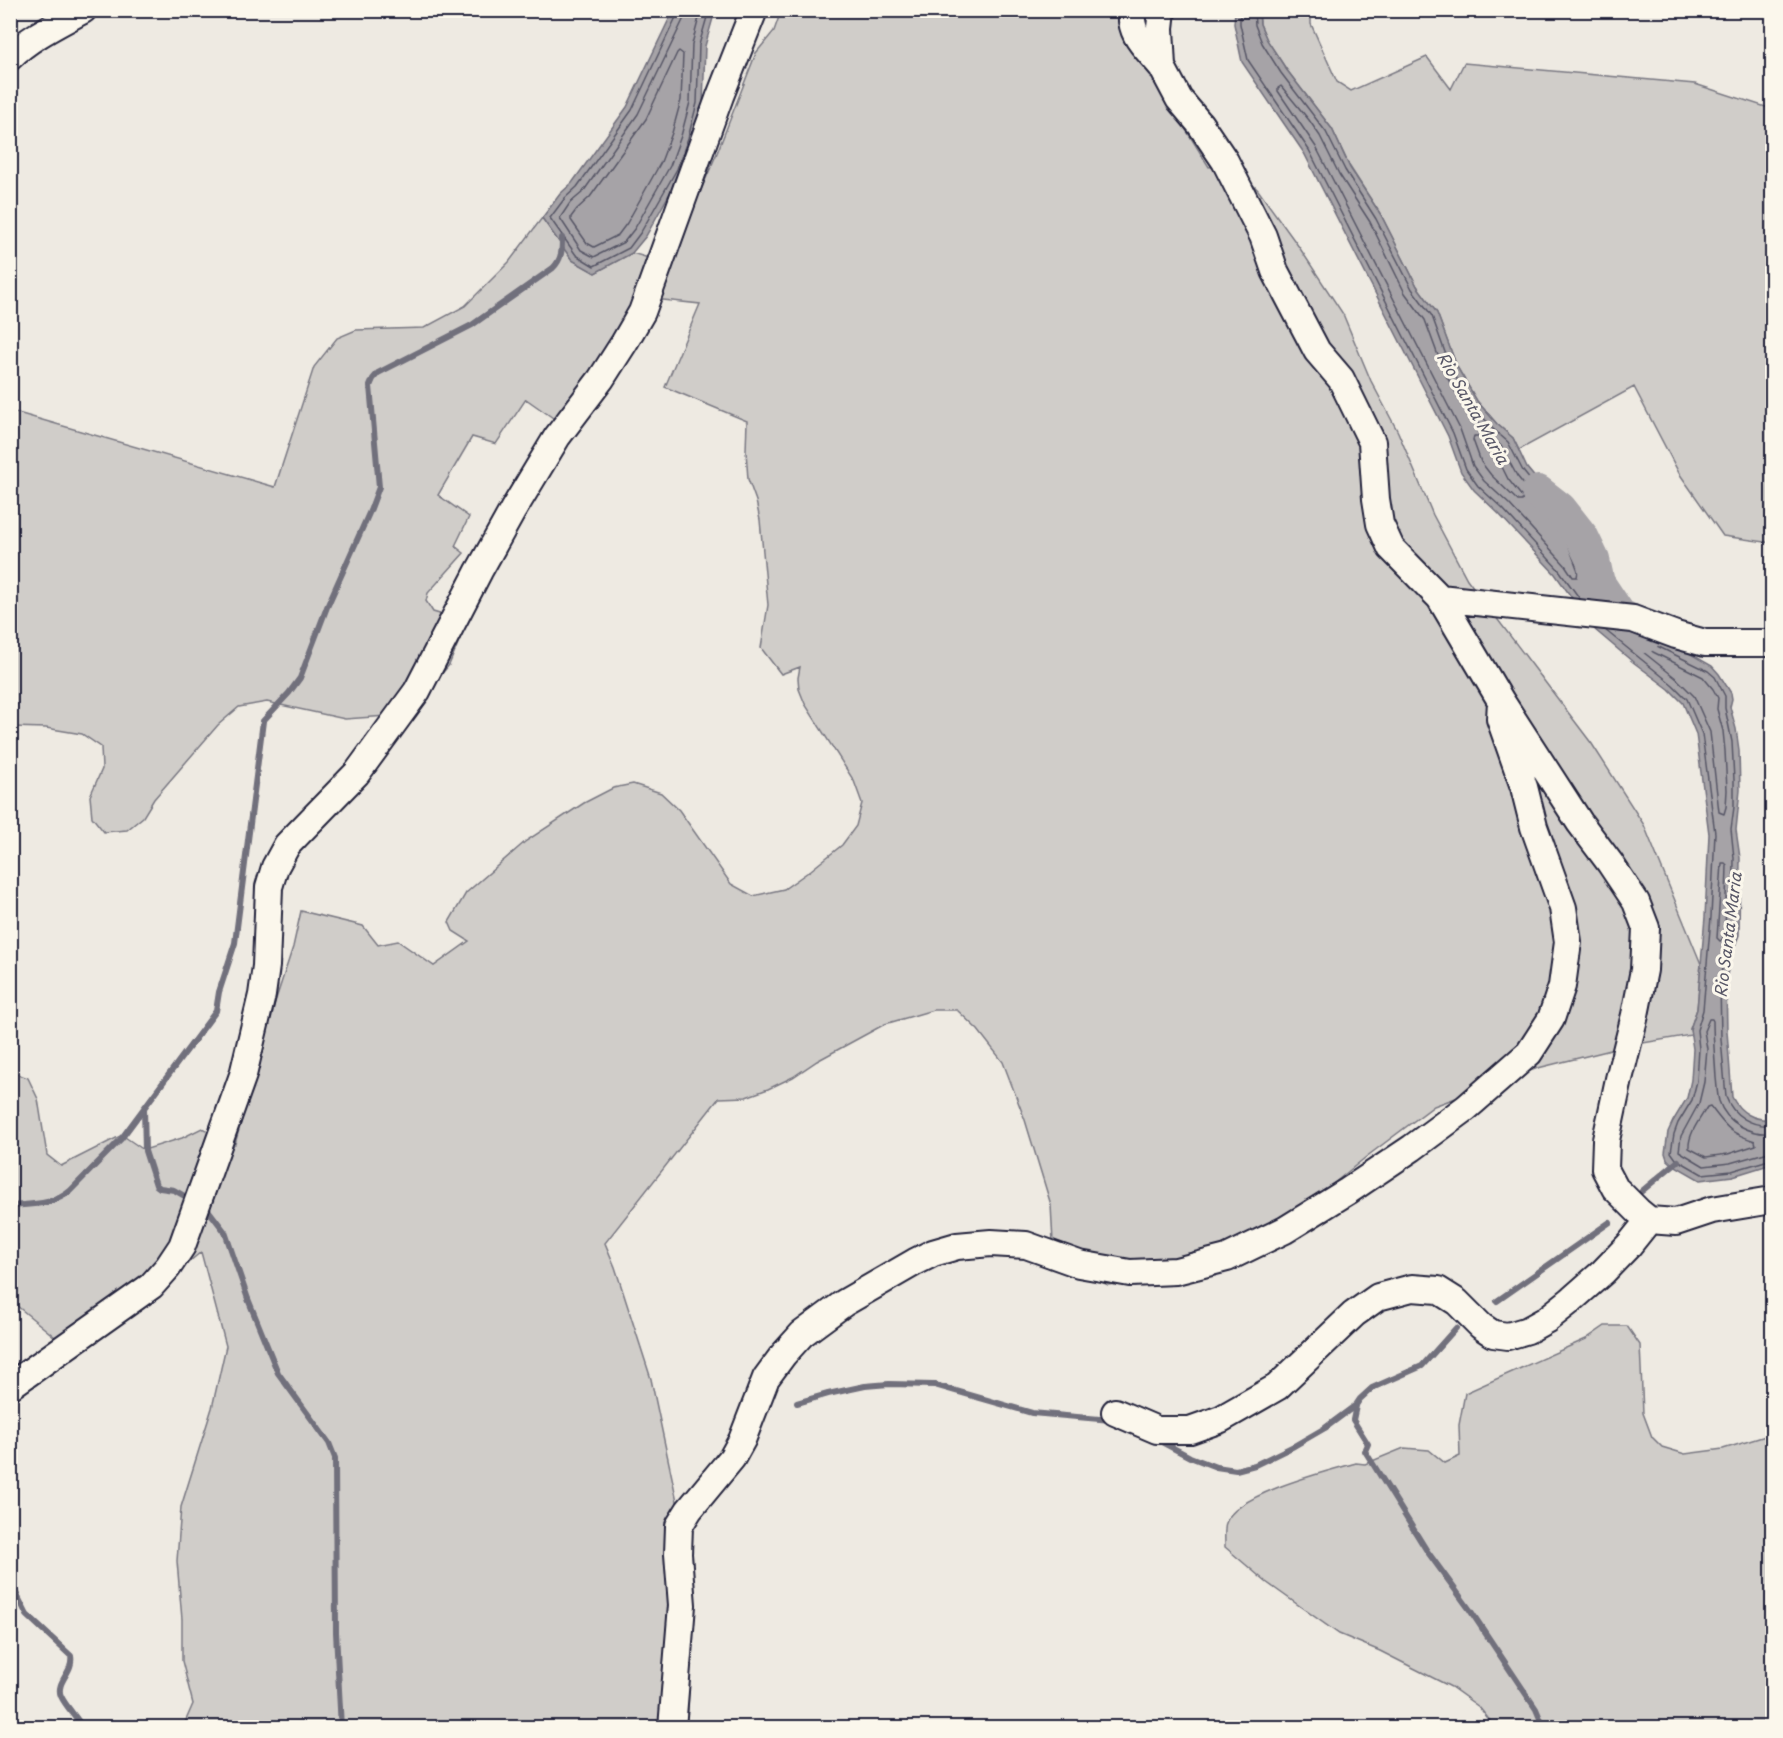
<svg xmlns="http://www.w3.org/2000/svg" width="1783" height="1738" font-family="'Playpen Sans',sans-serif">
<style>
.green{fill:#d0cdc9;stroke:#797882;stroke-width:1.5}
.water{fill:#a6a3a7;stroke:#716f7c;stroke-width:1.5}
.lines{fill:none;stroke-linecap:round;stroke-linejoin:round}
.shore{stroke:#575666;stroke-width:1.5}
.stream{stroke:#716f7c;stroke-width:6}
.river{stroke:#a6a3a7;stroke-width:34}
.minor-casing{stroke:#22223b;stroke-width:30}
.minor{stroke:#fbf7ec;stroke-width:26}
.labels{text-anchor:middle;stroke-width:6;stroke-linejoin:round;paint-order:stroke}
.water-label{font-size:16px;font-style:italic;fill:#575666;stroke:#fbf7ec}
</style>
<rect width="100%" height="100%" fill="#eeeae2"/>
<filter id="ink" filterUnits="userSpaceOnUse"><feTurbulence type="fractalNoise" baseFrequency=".0167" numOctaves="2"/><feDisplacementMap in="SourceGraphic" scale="12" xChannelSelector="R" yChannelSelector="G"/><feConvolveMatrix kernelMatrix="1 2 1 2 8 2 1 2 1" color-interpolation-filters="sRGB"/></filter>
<g filter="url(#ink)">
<path class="green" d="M781 11H1156L1134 46 1209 167 1233 164 1258 190 1299 247 1343 314 1371 381 1398 432 1433 515 1467 579 1592 744 1644 825 1701 964 1697 1009 1690 1029 1691 1035 1631 1045 1538 1068 1434 1106 1366 1157 1279 1228 1171 1277 1108 1285 1075 1270 1053 1242 1051 1205 1025 1120 1003 1062 978 1030 957 1010H933L885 1024 817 1061 793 1077 768 1089 746 1097 719 1098 605 1243 615 1267 651 1379 694 1581 688 1711 684 1727H183L193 1704 182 1661V1619L177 1561 181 1507 212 1408 226 1346 201 1252 77 1355 11 1301 10 1071 28 1078 38 1099 47 1155 61 1166 122 1135 144 1150 182 1138 202 1128 235 1144 272 1011 293 947 301 911 363 926 378 945 398 941 434 966 469 941 453 931 449 922 466 893 526 841 584 803 613 788 633 784 661 793 679 810 731 884 753 896 784 889 811 870 842 845 856 826 862 803 854 781 805 704 799 689 798 678 800 667 781 674 761 648 768 605 760 520 756 501 748 479 746 451 747 421 665 387 700 304 654 299 573 432 526 399 496 444 472 437 438 495 469 517 455 546 464 553 428 593 426 601 433 612 467 622 449 665 425 694 387 716 345 719 267 702 239 707 218 725 154 799 143 817 127 830 104 832 92 817 90 796 102 769 101 747 82 734 46 728 11 727V411L275 487 314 367 337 338 356 330 424 328 465 306 509 262 542 218 572 260 595 273 632 253 669 264 717 153 756 53 774 31Z
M1259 11H1311V24L1337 82 1351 91 1427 57 1451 89 1464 63 1695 84 1772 109V543L1723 536 1679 473 1634 387 1519 450 1513 438 1497 424 1477 401 1457 367 1437 313 1417 286 1381 215 1350 167 1332 129 1286 69 1267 40 1260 24Z
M1605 1326H1627L1640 1345 1643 1413 1652 1437 1662 1447 1685 1454 1723 1449 1772 1434V1727H1495L1479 1707 1451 1687 1380 1651 1339 1634 1266 1582 1225 1547C1225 1540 1224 1530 1226 1523 1235 1494 1328 1471 1356 1463L1365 1464 1404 1448 1429 1450 1445 1463 1460 1456 1459 1425 1465 1393 1586 1339Z"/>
<path class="water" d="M673 11H715L705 46 703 104 694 140 682 171 646 236 632 253 595 273 572 260 542 218 560 194 572 183 627 107Z
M1235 11H1259L1260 24 1267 40 1286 69 1332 129 1350 168 1381 215 1417 286 1437 313 1457 367 1477 401 1497 424 1513 438 1527 468 1567 516 1581 538 1591 568 1594 585 1604 598 1668 644 1689 653 1712 666 1719 674 1731 693 1732 699 1730 707 1736 729 1739 750 1740 790 1736 830 1740 858 1739 935 1730 959 1726 980 1727 1031 1732 1097C1740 1113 1755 1121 1772 1119V1164L1733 1176 1700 1180 1672 1164 1667 1159 1665 1153 1668 1132 1673 1121 1687 1098 1691 1080 1693 1049 1690 1029 1697 1009 1701 964 1705 917 1709 834 1696 734 1683 703 1669 689 1633 662 1594 629 1555 574 1499 514 1474 490 1461 472 1448 436 1304 153 1242 62 1234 24Z"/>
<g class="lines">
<path class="shore" d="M678 10 677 15 632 110 577 187 565 198 550 218 576 255 594 266 629 248 641 232 677 169 688 138 697 103 699 45 709 10
M685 10 684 18 638 114 583 192 570 203 560 218 581 250 594 257 624 242 635 228 670 166 681 136 690 102 692 44 701 10
M1240 10V24L1248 60 1309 150 1453 433 1466 469 1478 486 1503 509 1559 570 1580 599
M1254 10 1255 25 1262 43 1281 73 1326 132 1345 170 1376 219 1412 289 1432 316 1451 369 1472 404 1492 428 1508 442 1523 471 1562 520 1575 541 1585 569 1588 588 1598 601
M679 51 683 54 681 100 672 133 661 162 627 223 618 235 594 247 587 243 571 220V217L577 209 590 197 646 119 677 53Z
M1281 86 1309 120 1320 136 1339 174 1370 222 1405 293 1425 320 1444 372 1465 408 1487 433 1501 446 1517 476 1556 524 1568 544 1578 571 1577 577H1573L1565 565 1509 504 1484 481 1473 466 1460 429 1316 147 1278 91V88Z
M1474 436H1478L1494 451 1508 479 1523 498 1522 501H1518L1491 475 1481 462 1473 440Z
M1605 630 1673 685 1687 699 1702 734 1715 833 1711 917 1703 1010 1697 1030 1699 1049 1697 1081 1692 1100 1678 1123 1674 1134 1671 1152 1676 1159 1702 1174 1732 1171 1772 1159
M1618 632 1677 679 1694 696 1710 732 1719 812 1724 814 1726 807 1727 790 1725 751 1723 731 1717 709 1718 698 1713 689 1703 677 1653 652 1632 634
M1652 641 1657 646 1708 671 1715 677 1725 696V708L1732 742 1734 780V807L1731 829 1734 858 1733 934 1724 957 1720 980 1721 1039 1726 1097C1733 1116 1752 1127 1772 1125
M1722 863H1725L1727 865 1725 932 1722 940 1720 941 1717 938Z
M1710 1106C1727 1127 1727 1132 1755 1141L1756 1145 1728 1154 1706 1157 1689 1148C1688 1134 1700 1119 1707 1107Z
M1772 1133C1751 1135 1726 1123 1719 1101 1717 1094 1717 1085 1716 1078 1715 1059 1713 1040 1713 1021L1712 1019H1709L1704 1031 1707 1049 1704 1082 1699 1103 1681 1136 1679 1151 1704 1166 1730 1163 1772 1151"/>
<path class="stream" d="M144 1108 145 1151 156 1185 160 1188 174 1190 188 1198
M1642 1191 1678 1161
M10 1206C32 1204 54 1205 70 1191L121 1139 216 1011 219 992 235 943 263 721 289 693 300 678 327 607 370 511 379 487 370 386 373 379 378 373 472 325 553 268C562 259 562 250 562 238
M209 1211 225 1232 248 1299 278 1373 329 1443 335 1458 336 1632 341 1728
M1497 1301 1610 1222
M797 1403 828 1394 865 1386 889 1384 935 1385 1032 1413 1111 1420
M1356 1406 1353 1420 1368 1444 1365 1451 1427 1551 1470 1610 1536 1709 1544 1728
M1158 1440 1190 1457 1216 1467 1236 1470 1255 1465 1294 1446 1325 1428 1356 1405 1360 1399 1372 1388 1422 1366 1456 1328
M10 1586 15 1591 27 1615 71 1656C74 1672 55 1682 61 1696 66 1707 77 1717 83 1728"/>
<path class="river" d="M1538 492 1560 509 1582 537 1593 560 1598 583 1620 616 1627 619 1644 636"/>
<g class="minor-casing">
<path id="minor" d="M1132 10C1129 36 1147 48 1162 67
M1162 10 1160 28 1162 67 1179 99 1200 124 1225 161 1263 236 1275 271 1317 351 1341 379 1372 442 1376 499 1380 524 1391 548 1440 598 1501 701 1580 823 1610 863 1636 902 1646 928 1644 970 1635 1015 1619 1079 1606 1140 1605 1169 1615 1188 1638 1211 1649 1220 1676 1222 1712 1210 1772 1200
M10 57C30 37 58 24 83 10
M1440 598 1633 619 1676 635 1705 643H1772
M10 1386 151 1286 168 1267 182 1246 243 1075 262 995 266 966 269 887 275 867 287 845 357 773 417 691 479 571 513 510 557 437 601 379 624 343 642 312 720 96 754 10
M1115 1412 1157 1430H1190L1221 1419 1277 1387 1354 1314 1378 1297 1412 1288 1438 1290 1457 1302 1481 1326 1493 1334 1508 1336 1528 1330 1546 1320 1570 1301 1603 1272 1629 1245 1649 1220
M672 1728 682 1605 678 1554 679 1526 689 1510 732 1458 742 1440 766 1378 783 1355 802 1334 844 1303 915 1262 933 1253 957 1246 991 1243 1026 1245 1079 1264 1130 1273 1176 1271 1227 1258 1285 1230 1348 1191 1412 1148 1466 1108 1529 1053 1551 1019 1562 986 1568 942 1563 908 1534 827 1524 787 1500 719 1501 701"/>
</g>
<use href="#minor" class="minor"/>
</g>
</g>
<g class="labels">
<g class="water-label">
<text transform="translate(1473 408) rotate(60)" y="6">Rio Santa Maria</text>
<text transform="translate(1728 935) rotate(-83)" y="6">Rio Santa Maria</text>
</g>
</g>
<rect width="1783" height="1738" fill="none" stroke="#fbf7ec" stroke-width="36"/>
<rect x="18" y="18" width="1747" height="1702" fill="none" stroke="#22223b" stroke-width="2" filter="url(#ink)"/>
</svg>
